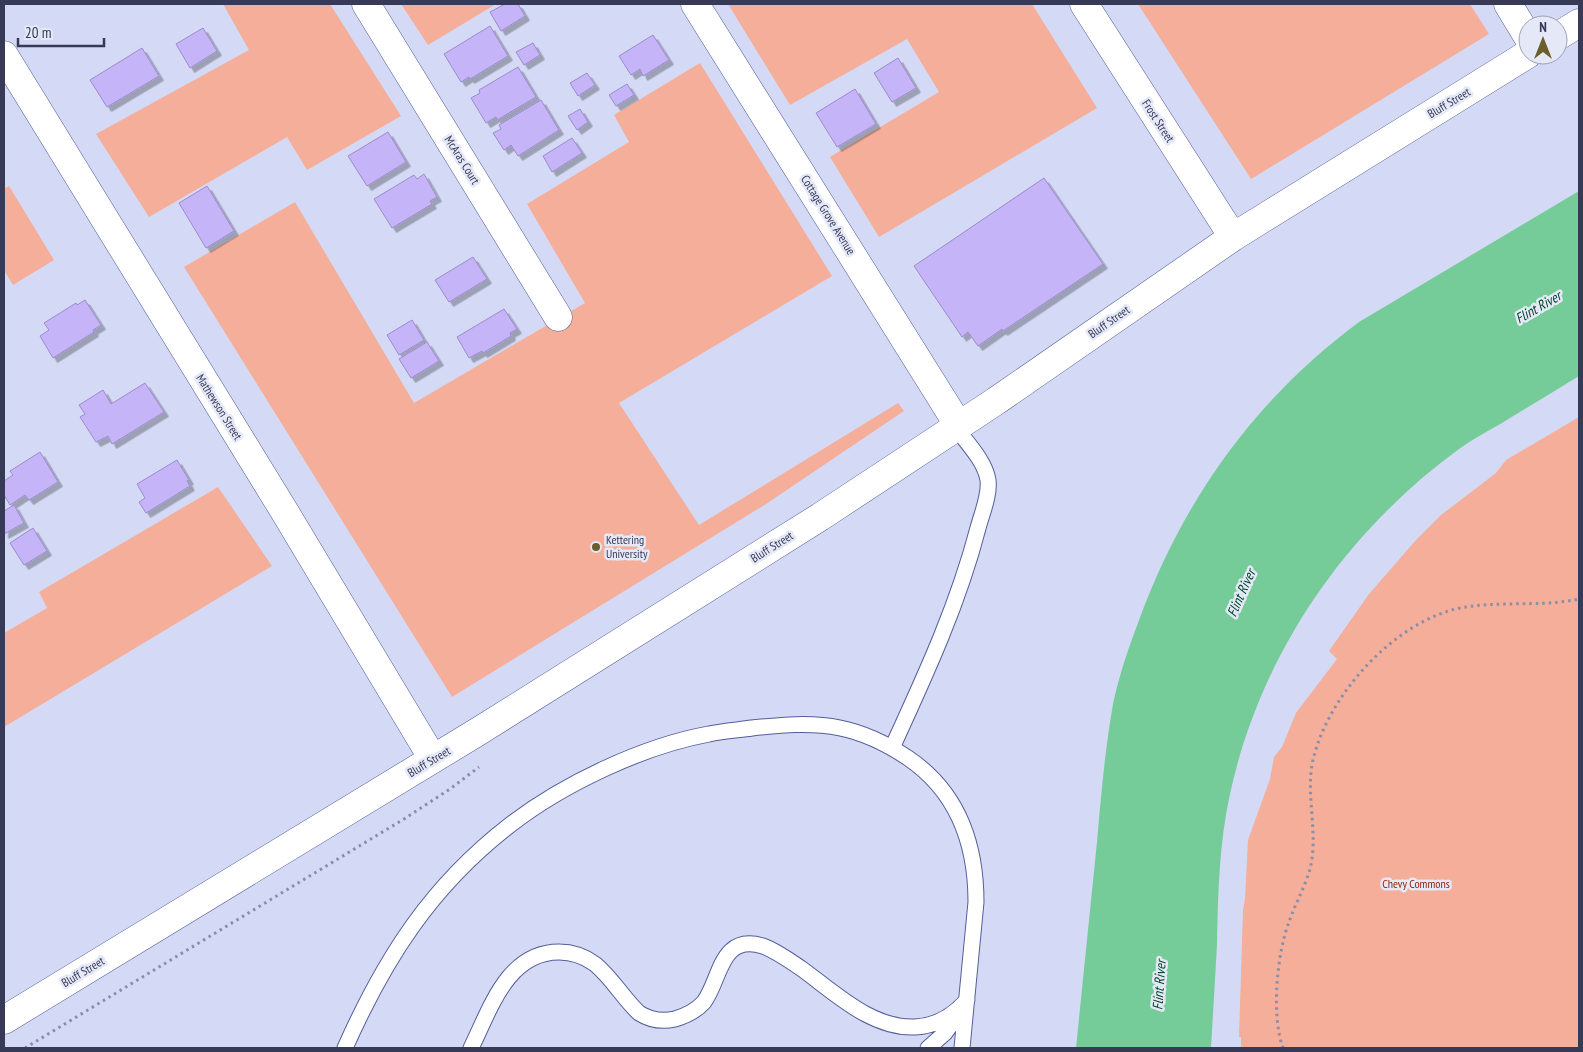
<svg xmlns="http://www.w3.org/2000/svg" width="1583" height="1052" font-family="'PT Sans Narrow',sans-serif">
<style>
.green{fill:#f5ae9a}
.water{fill:#75cc99}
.building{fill:#c6b4f9;stroke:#9c8acc;filter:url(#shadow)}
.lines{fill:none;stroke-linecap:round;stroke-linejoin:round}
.lane-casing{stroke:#555d9a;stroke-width:17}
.street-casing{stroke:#555d9a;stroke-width:29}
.path{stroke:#898eaa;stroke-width:3;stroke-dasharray:2.5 4;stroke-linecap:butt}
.lane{stroke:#fff;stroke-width:15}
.street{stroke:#fff;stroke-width:28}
.poi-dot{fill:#6a5e2b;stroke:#e5e8f6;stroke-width:2}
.labels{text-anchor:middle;stroke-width:5;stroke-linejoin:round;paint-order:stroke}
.street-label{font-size:12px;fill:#363a56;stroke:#e5e8f6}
.poi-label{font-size:12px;fill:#363a56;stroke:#e5e8f6;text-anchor:start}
.park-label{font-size:12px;fill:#8d2603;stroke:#e5e8f6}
.water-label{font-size:14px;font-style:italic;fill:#004727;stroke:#e5e8f6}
</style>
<defs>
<filter id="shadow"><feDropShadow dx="4.5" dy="4.5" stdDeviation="0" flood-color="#0004"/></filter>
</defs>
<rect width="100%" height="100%" fill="#d4daf6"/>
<path class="green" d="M223 4H330L401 116 307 170 287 137 149 217 96 134 249 50Z
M401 4H496L428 45Z
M728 4H1032L1097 108 879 237 830 157 939 92 907 39 790 105Z
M1138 4H1470L1489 34 1251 179Z
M700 63 832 276 619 403 699 525 898 403 904 411 766 504 452 697 184 267 295 202 414 403 585 303 527 204 629 142 614 115Z
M9 186 54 260 13 285 4 270V189Z
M1579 417V1048H1241V1037H1239L1243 910 1245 899 1248 840 1270 779 1274 757 1282 747 1296 713 1337 659 1329 651 1369 594 1416 540 1441 515 1496 473 1506 460Z
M218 487 272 566 4 727V633L47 608 39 592Z"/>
<path class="water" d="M1579 191V376C1553 392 1528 407 1502 423 1488 431 1473 439 1459 449 1345 532 1260 655 1230 794 1219 843 1218 895 1217 945 1215 980 1213 1014 1211 1048H1076C1083 979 1090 911 1097 842 1101 796 1105 750 1113 704 1119 676 1128 649 1138 623 1182 501 1255 399 1359 322Z"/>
<path class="building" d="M505 4H518L525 16 501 31 490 12Z
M490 26 508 56 470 79 469 77 461 82 444 54Z
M203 28 217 51 190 68 176 44Z
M653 35 669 60 643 76 640 69 631 75 619 56Z
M533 43 540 55 524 65 516 52Z
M142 48 159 76 107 107 90 80Z
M898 58 916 88 892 102 874 73Z
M518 67 536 97 497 120 496 117 486 123 471 98 480 93 479 90Z
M587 73 595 85 578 96 570 83Z
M627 84 634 95 616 106 609 95Z
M855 89 876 124 837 147 816 113Z
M541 100 559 130 518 156 511 145 504 150 493 133 501 129 499 125Z
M580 109 588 122 577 130 568 116Z
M388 132 406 162 367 186 348 156Z
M572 138 582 153 552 172 543 156Z
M424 174 437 197 430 201 432 204 392 228 374 199 414 175 417 179Z
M1044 178 1103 264 1003 331 1002 329 978 346 968 332 962 337 914 266Z
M207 186 234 231 206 248 179 203Z
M473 257 487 279 449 302 435 280Z
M85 300 101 325 93 330 94 332 53 358 40 336 49 330 44 323 76 303 77 305Z
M504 309 517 329 510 333 511 336 483 353 482 351 469 358 457 337Z
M412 320 424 340 399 355 387 335Z
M427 342 439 361 411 378 399 359Z
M145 383 164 412 112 444 108 436 96 442 80 417 85 414 79 405 103 390 111 404Z
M40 452 58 482 29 500 25 495 10 505 4 495V481L13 475 10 471Z
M177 460 189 480 187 481 190 486 146 513 139 502 145 498 137 484Z
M14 505 24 523 4 534V511Z
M33 528 47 551 24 565 10 543Z"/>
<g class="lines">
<g class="lane-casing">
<path id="lane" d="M892 748C925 676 958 605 978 528 982 513 990 495 988 480 985 461 967 443 956 428
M345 1048C385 958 431 886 510 825 563 784 643 746 709 734 723 731 738 730 752 728 781 725 811 722 840 728 865 733 887 744 908 758 958 792 976 843 976 902L962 1048
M471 1048C490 1010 507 952 559 952 572 952 584 956 595 964 612 978 623 998 639 1013 650 1020 662 1022 675 1019 685 1016 697 1010 704 1002 721 979 720 933 763 946 777 951 790 961 802 969 835 993 872 1029 915 1027 936 1026 953 1016 967 1000
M928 1048 945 1033 960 1012"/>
</g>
<g class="street-casing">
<path id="street" d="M366 4 558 317
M695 4 959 426
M1084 4 1233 237
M1508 4 1528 37
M1558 36 1579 23
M4 55 283 509 433 759
M4 1020 479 731 820 517 996 401 1233 237 1528 54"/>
</g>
<path class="path" d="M25 1048 404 819 450 789 479 767
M1283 1048C1271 1016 1277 953 1289 922 1295 904 1305 887 1310 869 1319 833 1305 795 1313 760 1328 694 1398 617 1466 607 1503 601 1542 607 1579 599"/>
<use href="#lane" class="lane"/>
<use href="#street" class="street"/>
</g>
<circle class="poi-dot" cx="596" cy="547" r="5"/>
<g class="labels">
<g class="street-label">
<text transform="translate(1449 103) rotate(-31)" y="4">Bluff Street</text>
<text transform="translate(1158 121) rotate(57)" y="4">Frost Street</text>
<text transform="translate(462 160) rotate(58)" y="4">McAras Court</text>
<text transform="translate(828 215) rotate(58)" y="4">Cottage Grove Avenue</text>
<text transform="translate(1109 322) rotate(-35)" y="4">Bluff Street</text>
<text transform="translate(219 407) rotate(58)" y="4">Mathewson Street</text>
<text transform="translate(772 547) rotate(-32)" y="4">Bluff Street</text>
<text transform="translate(429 762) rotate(-31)" y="4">Bluff Street</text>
<text transform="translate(83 972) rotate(-31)" y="4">Bluff Street</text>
</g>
<g class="poi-label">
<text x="606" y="544">Kettering<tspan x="606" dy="14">University</tspan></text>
</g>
<g class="park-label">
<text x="1416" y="888">Chevy Commons</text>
</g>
<g class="water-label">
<text transform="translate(1538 307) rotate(-30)" y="5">Flint River</text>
<text transform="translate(1241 593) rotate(-66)" y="5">Flint River</text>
<text transform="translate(1159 985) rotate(-86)" y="5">Flint River</text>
</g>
</g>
<rect width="1583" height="1052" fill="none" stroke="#363a56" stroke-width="10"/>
<g transform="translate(1543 40)"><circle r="24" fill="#e5e8f6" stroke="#9fa2b6"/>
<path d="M0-4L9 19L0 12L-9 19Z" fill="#6a5e2b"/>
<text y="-8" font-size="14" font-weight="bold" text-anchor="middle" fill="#363a56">N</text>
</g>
<path d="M18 38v8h86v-8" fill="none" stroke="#363a56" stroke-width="2.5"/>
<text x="25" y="38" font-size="15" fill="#363a56" stroke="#e5e8f6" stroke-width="4" paint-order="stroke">20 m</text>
</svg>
